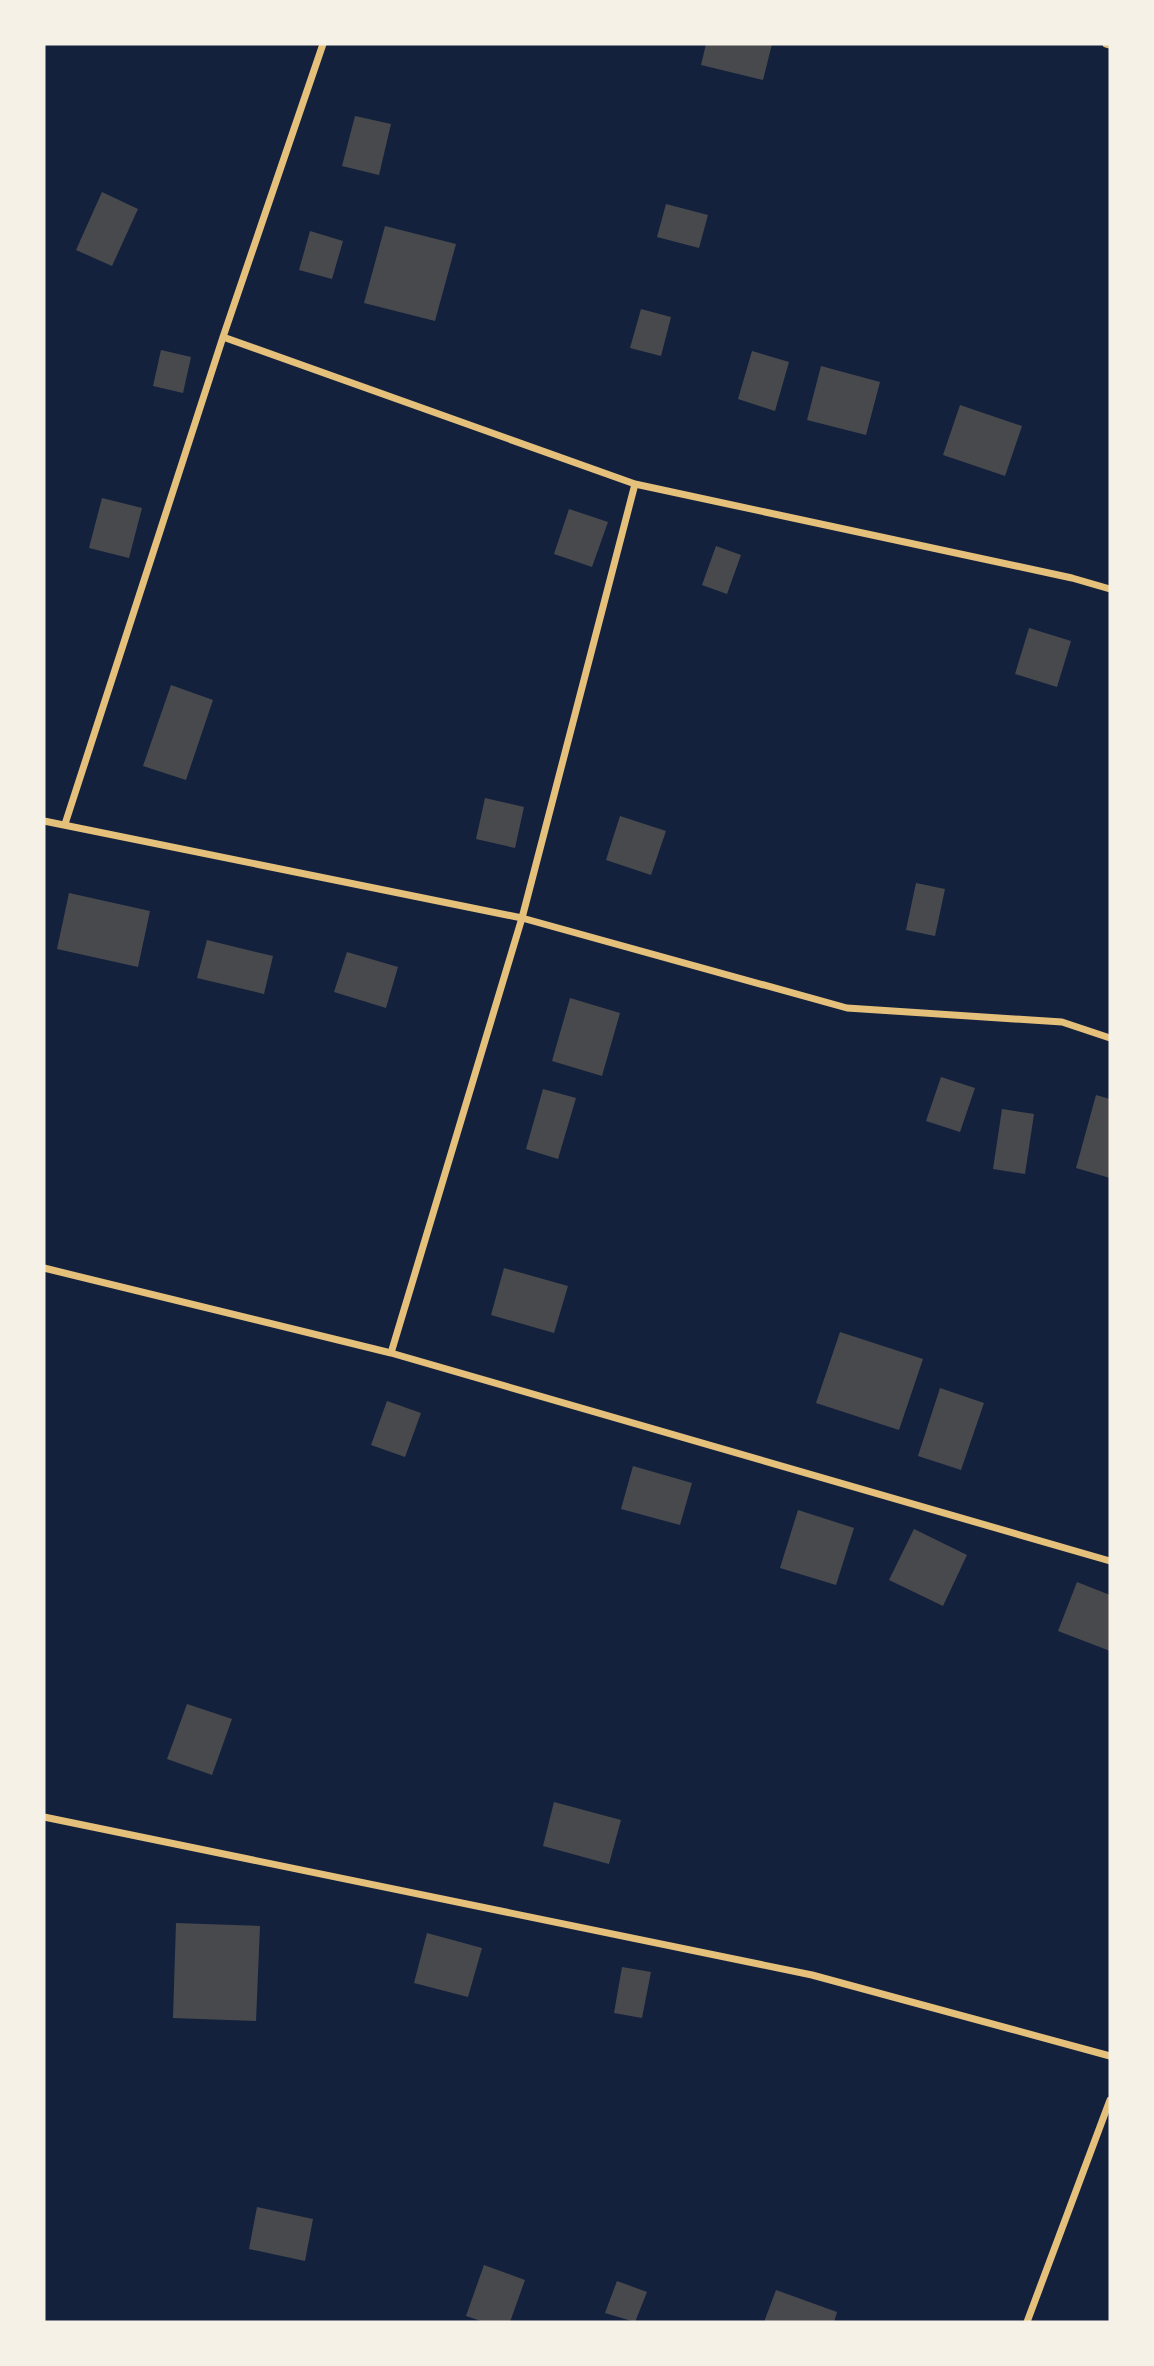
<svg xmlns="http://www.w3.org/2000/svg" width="1154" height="2366" font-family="Lato,sans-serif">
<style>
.building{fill:#48494c}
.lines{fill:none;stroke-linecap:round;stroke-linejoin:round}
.minor{stroke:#e5c07b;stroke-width:7}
</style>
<rect width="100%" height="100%" fill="#14213d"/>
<path class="building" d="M706 44H772L763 80 701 65Z
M355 116 391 124 379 175 342 166Z
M102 192 138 209 112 266 76 250Z
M666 204 708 215 699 248 657 237Z
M385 226 456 244 435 321 364 303Z
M310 231 343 241 332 279 299 270Z
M641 309 671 317 661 356 630 348Z
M161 350 191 357 183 393 153 386Z
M752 351 789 362 775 411 738 399Z
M821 366 880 382 866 435 807 420Z
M960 405 1022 426 1005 476 943 455Z
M102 498 142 508 129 558 89 548Z
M569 509 608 522 592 567 554 554Z
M716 546 741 555 727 594 702 585Z
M1029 628 1071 641 1057 687 1015 674Z
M171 685 213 700 186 780 143 766Z
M485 798 524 807 515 848 476 839Z
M620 816 666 831 651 875 606 860Z
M916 883 945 889 935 936 906 930Z
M69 893 150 911 138 967 57 949Z
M207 940 273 956 264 994 197 978Z
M347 952 398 967 386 1008 334 992Z
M570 998 620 1013 602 1076 552 1061Z
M941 1077 975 1088 960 1132 926 1121Z
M543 1089 576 1098 558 1159 526 1149Z
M1096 1095 1110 1099V1178L1076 1168Z
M1002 1109 1034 1114 1025 1174 993 1169Z
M504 1268 568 1286 554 1333 491 1315Z
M840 1332 923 1359 899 1430 816 1403Z
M940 1388 984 1403 961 1470 918 1456Z
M387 1401 421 1413 405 1457 371 1445Z
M633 1466 692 1483 680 1525 621 1509Z
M798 1510 854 1528 836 1585 780 1568Z
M914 1529 967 1555 943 1606 889 1580Z
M1077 1582 1110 1595V1651L1058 1631Z
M187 1704 232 1719 212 1775 167 1759Z
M554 1802 621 1820 609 1864 543 1846Z
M176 1923 260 1926 256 2021 173 2018Z
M427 1933 482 1948 468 1997 414 1983Z
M622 1967 651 1972 642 2018 614 2013Z
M257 2207 313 2219 305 2261 249 2249Z
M484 2265 525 2280 510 2322H484L466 2316Z
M617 2281 647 2292 635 2322 605 2313Z
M776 2290 837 2312 834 2322H764Z"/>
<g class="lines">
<path class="minor" d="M1106 44 1110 45
M223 337 635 484 1072 578 1110 589
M44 821 522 918 847 1008 1062 1022 1110 1038
M65 824 223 337 323 44
M44 1268 391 1353 1110 1561
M391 1353 522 918 635 484
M44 1817 812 1975 1110 2056
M1027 2322 1110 2100"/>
</g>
<rect width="1154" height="2366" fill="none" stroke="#f6f1e7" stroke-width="91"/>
</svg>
